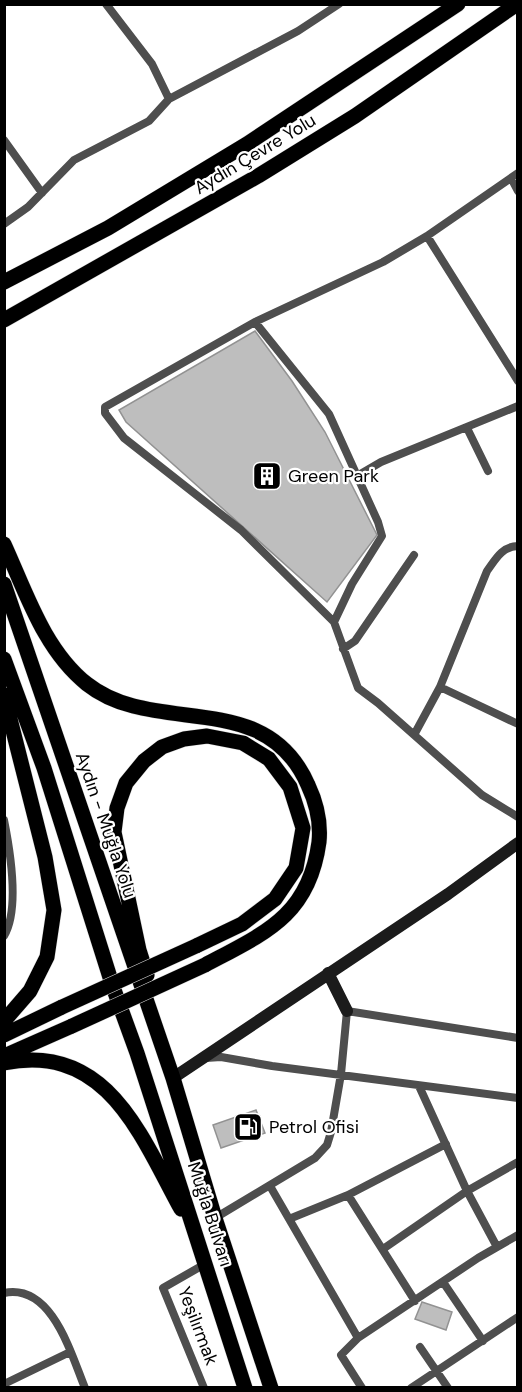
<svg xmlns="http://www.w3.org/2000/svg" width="522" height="1392" font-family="'DM Sans',sans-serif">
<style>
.building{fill:#bebebe;stroke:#929292;stroke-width:1.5}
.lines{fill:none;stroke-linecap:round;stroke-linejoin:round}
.highway-casing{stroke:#dbdbdb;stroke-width:16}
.street{stroke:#4e4e4e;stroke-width:8}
.secondary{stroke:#1b1b1b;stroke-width:12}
.highway{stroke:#000;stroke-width:15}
.highway-bridge-casing{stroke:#dbdbdb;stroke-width:16;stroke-linecap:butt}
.highway-bridge{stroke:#000;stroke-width:15}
.labels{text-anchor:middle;stroke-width:4.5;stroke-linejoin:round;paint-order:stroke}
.street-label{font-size:18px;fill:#000;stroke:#fff}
.poi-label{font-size:18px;fill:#000;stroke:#fff;text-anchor:start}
</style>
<rect width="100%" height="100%" fill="#fff"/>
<path class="building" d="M255 331 292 381 325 432 377 535 327 602 126 422 119 410Z
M256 1110 265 1133 221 1148 213 1125Z
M422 1302 452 1312 446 1330 415 1319Z"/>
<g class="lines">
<g class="highway-casing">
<path id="highway" d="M4 282 108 228 247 144 458 4
M4 320 258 176 355 116 517 4
M4 544C26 592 44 650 87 684 155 738 265 686 308 785 316 802 321 822 319 842 309 916 265 933 205 965
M4 584 173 1078 215 1218 271 1388
M4 659 44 768 113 987 137 1053 245 1388
M4 695 45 857 54 910 47 957 30 991 4 1021
M147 975 139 950 114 832 117 808 126 783 144 761 162 747 184 739 207 736 243 743 269 759 290 787 303 828 296 868 275 899 242 924 196 946
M4 1035 62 1007
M4 1056 72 1026
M4 1063C107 1042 141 1136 181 1209"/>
</g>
<path class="street" d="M106 4 152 64 169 99
M4 140 42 193
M511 178 518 191
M4 224 28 207 74 160 149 121 169 99 298 31 339 4
M427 236 518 381
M255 322 329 414 378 522 382 536 352 584 334 622 358 688 378 703 482 795 518 817
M467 428 488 471
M357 476 381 462 518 406
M518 546C502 546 495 560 487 571L440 687 518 724
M334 622 241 530 124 438 105 413V407L255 322 383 262 427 236 518 173
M343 649 355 641 414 555
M414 735 440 687
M4 820C10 850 20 909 4 936
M206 1058 221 1057 272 1066 518 1098
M270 1186 358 1338
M348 1195 415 1301
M215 1218 315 1158 327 1145 331 1132 341 1074 347 1011 518 1038
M289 1219 348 1195 446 1144
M497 1247 467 1191 518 1162
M383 1249 467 1191 419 1086
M443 1282 483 1341
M4 1293C52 1283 71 1354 85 1388
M420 1347 448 1388
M4 1384 70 1352
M204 1388 163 1288 205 1264
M362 1388 341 1355 358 1338 478 1258 518 1235
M411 1388 518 1317"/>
<path class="secondary" d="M328 973 347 1011
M173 1078 448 894 518 843"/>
<use href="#highway" class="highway"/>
<g class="highway-bridge-casing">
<path id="highway-bridge" d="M62 1007 196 946
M72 1026 205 965"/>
</g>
<use href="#highway-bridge" class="highway-bridge"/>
</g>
<defs>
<g id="building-square" transform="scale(1.5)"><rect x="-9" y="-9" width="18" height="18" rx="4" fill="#000" stroke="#fff"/><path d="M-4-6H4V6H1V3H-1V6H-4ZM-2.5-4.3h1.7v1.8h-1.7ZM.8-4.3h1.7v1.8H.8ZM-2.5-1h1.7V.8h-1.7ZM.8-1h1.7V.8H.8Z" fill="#fff"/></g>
<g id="fuel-square" transform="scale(1.5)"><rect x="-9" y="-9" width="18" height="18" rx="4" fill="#000" stroke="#fff"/><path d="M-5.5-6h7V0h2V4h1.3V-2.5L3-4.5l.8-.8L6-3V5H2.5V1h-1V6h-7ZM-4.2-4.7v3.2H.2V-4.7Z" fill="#fff"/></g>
</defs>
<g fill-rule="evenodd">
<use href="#building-square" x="267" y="476"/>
<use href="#fuel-square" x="248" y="1127"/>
</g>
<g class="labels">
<g class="street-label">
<text transform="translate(255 154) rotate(-31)" y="6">Aydın Çevre Yolu</text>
<text transform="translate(106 825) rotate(71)" y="6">Aydın - Muğla Yolu</text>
<text transform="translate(210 1214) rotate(72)" y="6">Muğla Bulvarı</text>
<text transform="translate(198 1326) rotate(69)" y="6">Yeşilırmak</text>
</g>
<g class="poi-label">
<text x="288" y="482">Green Park</text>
<text x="269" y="1133">Petrol Ofisi</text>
</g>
</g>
<rect width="522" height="1392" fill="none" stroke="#000000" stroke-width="12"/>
</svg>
